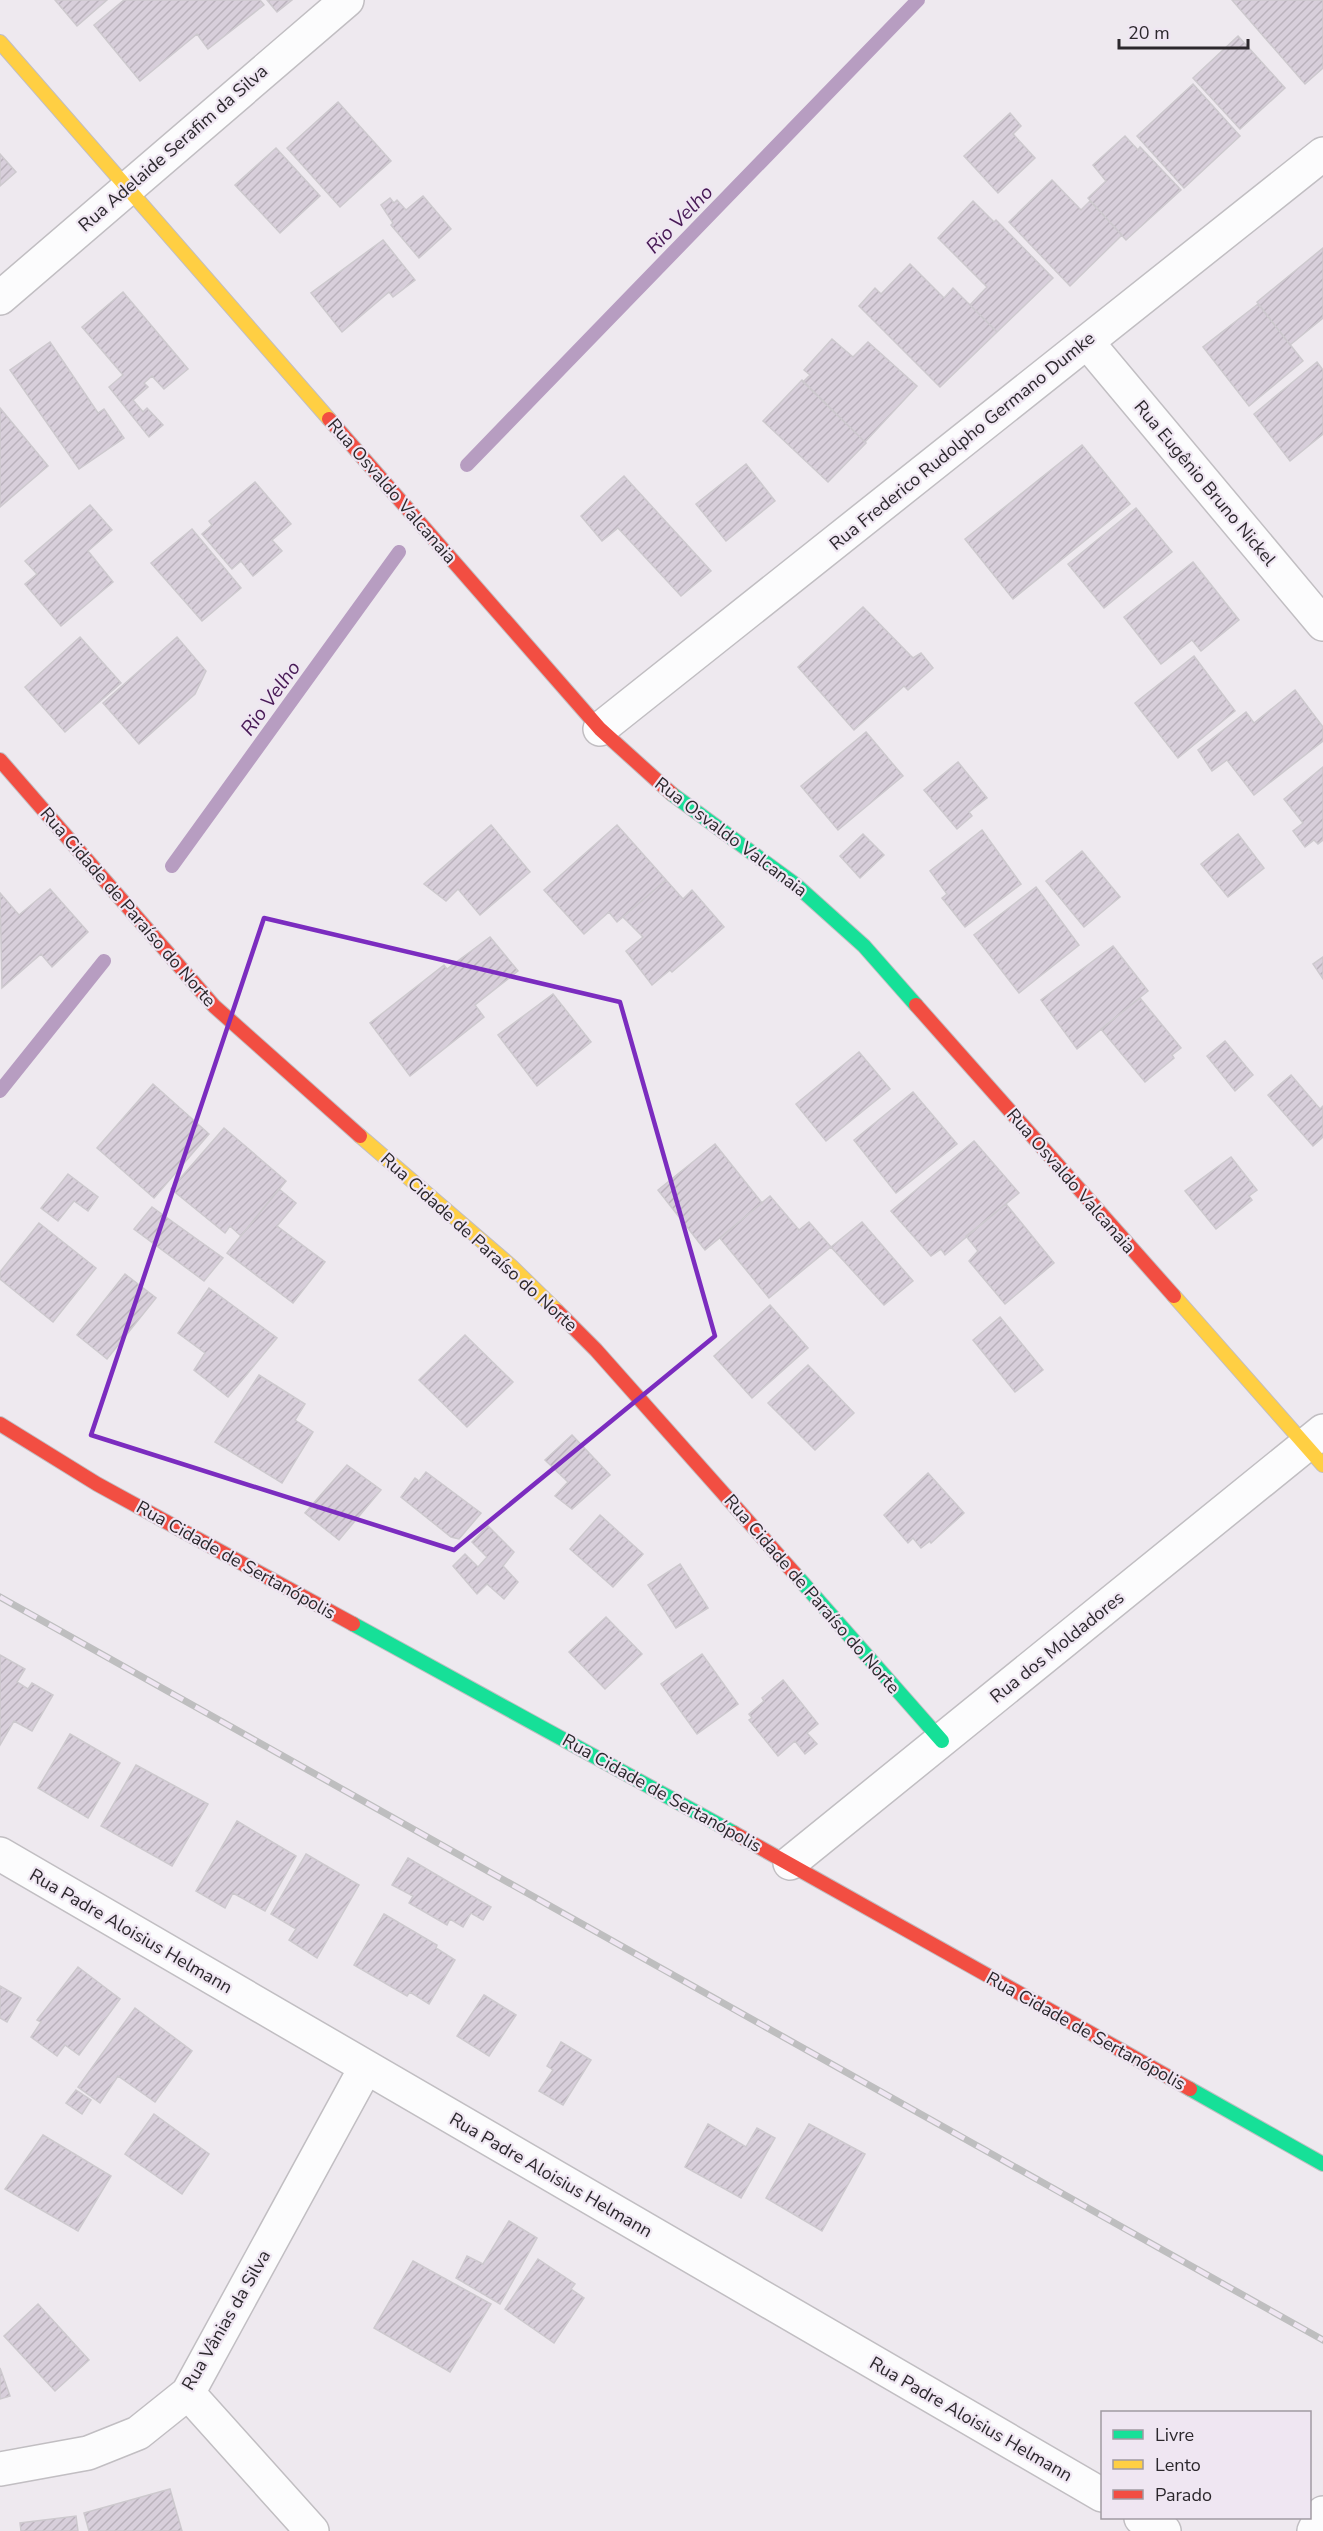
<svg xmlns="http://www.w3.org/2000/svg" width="1323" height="2531" font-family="'Nunito Sans',sans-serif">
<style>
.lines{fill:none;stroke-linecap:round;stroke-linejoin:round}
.stream{stroke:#b79dc1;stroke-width:14}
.building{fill:url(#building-hatch);stroke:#cdc9ce;stroke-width:1.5}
.street-casing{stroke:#c1bec2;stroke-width:36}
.fast-casing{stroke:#c1bec2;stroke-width:16}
.slow-casing{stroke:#c1bec2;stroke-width:16}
.jam-casing{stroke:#c1bec2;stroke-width:16}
.street{stroke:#fcfcfd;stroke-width:33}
.fast{stroke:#16e098;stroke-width:14}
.slow{stroke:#ffcf43;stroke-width:14}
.jam{stroke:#f24e42;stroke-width:14}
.rail-casing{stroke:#bebebf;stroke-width:7}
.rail{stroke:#efe6f2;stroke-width:4.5;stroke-dasharray:14;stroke-linecap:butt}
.marked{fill:none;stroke:#7b2cbf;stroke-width:4.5;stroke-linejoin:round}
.labels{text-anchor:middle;stroke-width:4.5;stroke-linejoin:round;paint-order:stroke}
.street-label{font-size:18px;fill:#2c282d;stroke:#efe6f2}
.water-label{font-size:20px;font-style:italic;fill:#481a56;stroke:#efe6f2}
</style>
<defs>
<pattern id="building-hatch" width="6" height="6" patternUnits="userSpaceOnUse" patternTransform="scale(1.5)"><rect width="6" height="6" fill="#d8cfdb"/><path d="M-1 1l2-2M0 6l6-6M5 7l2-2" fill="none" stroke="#bab2bc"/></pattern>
</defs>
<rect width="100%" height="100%" fill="#eee9ef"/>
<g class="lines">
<path class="stream" d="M467 465 918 0
M172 866 399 552
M0 1091 104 961"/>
</g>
<path class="building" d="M55 0H107L77 26Z
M124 0H260L264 5 208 49 197 34 140 81 94 25Z
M267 0H292L277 12Z
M1232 0H1323V68L1305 84Z
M1238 36 1285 88 1240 129 1193 78Z
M1193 84 1240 136 1184 188 1137 136Z
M338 102 391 161 340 207 287 148Z
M1010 113 1021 126 1013 134 1035 158 998 193 964 156Z
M1125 136 1138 150 1140 147 1181 190 1126 240 1088 198 1106 181 1093 165Z
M276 148 320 196 280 233 235 185Z
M0 154 16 172 0 186Z
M1052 180 1081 210 1090 201 1122 235 1070 286 1009 222Z
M423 196 451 229 419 258 391 225 393 223 381 205 390 198 394 203 397 200 406 210Z
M973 201 994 222 996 220 1053 278 997 332 970 305 987 287 938 238Z
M383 240 415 280 393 297 389 292 342 332 311 293Z
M1323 248V318L1290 345 1257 302Z
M910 264 944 298 953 288 997 332 940 387 859 306 875 288 881 294Z
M123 292 188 369 164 389 152 376 144 383 148 387 133 400 143 412 147 408 163 425 149 437 109 387 123 375 82 327Z
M1258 304 1303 361 1249 406 1203 347Z
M832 339 853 357 868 342 917 386 865 442 803 382 810 375 804 370Z
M50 342 98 413 104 409 124 438 79 469 10 370Z
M1317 362 1323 370V434L1290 461 1254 414Z
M802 380 866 443 828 482 763 421Z
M0 408 48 466 0 507Z
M1082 445 1130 504 1013 599 965 539Z
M746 464 775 501 726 541 696 504Z
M624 476 711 571 681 596 618 528 602 541 581 516Z
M255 482 291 524 272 540 282 551 253 576 241 561 232 569 202 534 212 525 209 521Z
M90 505 112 530 88 551 113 582 61 626 25 584 37 574 25 561Z
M1136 508 1172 552 1104 608 1068 564Z
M192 529 241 588 202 621 151 563Z
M1193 562 1239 620 1201 651 1192 640 1161 664 1124 617Z
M863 607 913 658 921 653 933 668 908 690 904 686 854 730 798 667Z
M80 637 121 683 65 732 25 687Z
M177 637 206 671 195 694 139 744 103 703Z
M1194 656 1235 711 1178 758 1135 703Z
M1295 690 1323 727V741L1254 795 1227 760 1212 771 1198 750 1246 712 1254 723Z
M866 732 903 776 838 830 801 786Z
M958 762 987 798 969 812 972 816 957 829 924 790Z
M1323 767V840L1318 844 1314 840 1305 847 1293 831 1303 823 1284 799Z
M491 825 530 872 480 915 458 889 446 901 424 884Z
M617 825 666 880 617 922 609 912 584 934 544 890Z
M982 830 1021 884 965 927 942 898 947 894 930 871Z
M863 834 884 855 860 878 840 856Z
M1238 834 1264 868 1228 897 1201 864Z
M1082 851 1120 897 1084 927 1046 881Z
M666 880 683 899 692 890 724 927 672 972 670 970 652 985 626 951 643 937 623 917Z
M1036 887 1079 945 1019 993 974 935Z
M50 889 88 932 52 967 41 954 2 988 0 893 19 915Z
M490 937 518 971 475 1005 484 1017 410 1076 370 1023 444 965 447 969Z
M1113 946 1148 991 1077 1049 1041 1000Z
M1323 957V979L1313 964Z
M553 994 591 1042 537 1086 498 1035Z
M1140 998 1181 1048 1172 1055 1174 1058 1145 1082 1101 1029Z
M1225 1041 1253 1075 1235 1091 1207 1056Z
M859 1052 890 1089 826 1141 796 1104Z
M1291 1075 1320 1109 1323 1106V1137L1313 1146 1268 1095Z
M153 1084 209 1134 154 1198 97 1148Z
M913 1092 957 1144 896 1193 854 1140Z
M224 1128 286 1181 241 1236 230 1226 225 1233 171 1189Z
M974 1141 1019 1193 945 1255 941 1249 931 1256 891 1211Z
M715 1144 762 1203 705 1250 658 1190Z
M1231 1157 1257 1190 1249 1196 1252 1200 1216 1229 1185 1191Z
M68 1174 98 1197 88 1211 74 1201 58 1221 41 1208Z
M279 1189 296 1203 277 1226 325 1262 293 1303 227 1253Z
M770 1196 799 1230 809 1222 831 1247 769 1298 720 1238Z
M1006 1204 1054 1263 1005 1304 969 1261 978 1251 966 1236Z
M152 1207 223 1258 204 1281 134 1229Z
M862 1222 913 1281 884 1305 831 1247Z
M39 1223 96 1268 53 1322 0 1279V1272Z
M125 1274 156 1298 107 1359 77 1335Z
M209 1288 277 1338 228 1397 194 1370 205 1353 178 1333Z
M770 1305 808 1348 752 1398 714 1356Z
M1000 1317 1043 1370 1015 1392 973 1340Z
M465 1335 513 1382 467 1427 419 1380Z
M808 1365 854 1413 815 1450 768 1403Z
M259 1375 305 1404 295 1420 313 1432 282 1483 215 1442Z
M572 1435 610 1475 572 1509 555 1496 568 1482 545 1460Z
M347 1465 381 1490 339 1540 305 1513Z
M426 1472 481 1513 459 1539 451 1537 401 1497 415 1478 419 1481Z
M928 1473 964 1513 931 1543 930 1541 921 1548 913 1538 908 1543 884 1515Z
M600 1515 643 1554 613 1587 570 1549Z
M488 1526 514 1552 503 1566 518 1582 504 1599 487 1584 477 1594 453 1566 465 1554 478 1567 487 1557 472 1542Z
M680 1564 708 1608 676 1628 648 1585Z
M606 1617 642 1654 605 1689 569 1652Z
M702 1654 738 1704 697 1734 661 1684Z
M0 1655 25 1669 17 1682 28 1689 32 1683 53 1695 32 1731 14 1721 0 1745Z
M783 1680 818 1724 807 1733 817 1744 805 1754 795 1741 778 1756 749 1720 752 1718 749 1714 764 1701 762 1698Z
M70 1734 120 1763 88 1818 38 1788Z
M136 1765 208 1804 172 1866 101 1826Z
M237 1821 296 1856 265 1911 233 1893 225 1908 196 1891Z
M306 1854 359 1885 317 1958 289 1940 296 1929 271 1914Z
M408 1858 491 1907 483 1920 471 1913 463 1927 450 1919 447 1925 409 1903 413 1896 392 1885Z
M384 1914 437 1945 436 1948 455 1960 429 2004 410 1992 407 1996 354 1965Z
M78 1967 120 1999 79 2055 65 2045 57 2056 31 2037 41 2022 37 2020Z
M0 1986 21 1998 7 2022 0 2018Z
M484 1995 516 2015 489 2056 457 2036Z
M135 2008 192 2051 155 2102 118 2076 100 2103 78 2087Z
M561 2042 591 2060 563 2105 539 2091 553 2070 547 2066Z
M76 2090 91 2100 82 2114 66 2103Z
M154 2114 209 2154 182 2194 125 2154Z
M708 2124 746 2147 757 2128 775 2138 741 2198 685 2167Z
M809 2124 865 2154 822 2231 766 2198Z
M43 2135 111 2176 78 2231 5 2189Z
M509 2221 537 2238 500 2304 456 2278 467 2256 483 2264Z
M538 2259 575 2284 571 2289 584 2298 554 2343 505 2309Z
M413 2261 491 2304 450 2372 374 2328Z
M38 2304 89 2360 55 2391 4 2336Z
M0 2368 10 2396 0 2399Z
M170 2489 182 2531H89L84 2513Z
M76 2516 78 2531H21L20 2523Z"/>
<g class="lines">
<g class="street-casing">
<path id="street" d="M0 298 347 0
M1087 342 1323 624
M600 729 1323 154
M0 1854 1102 2495
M790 1863 1323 1431
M188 2393 312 2531
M0 2469 88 2453 138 2433 188 2393 366 2067
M1141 2518 1164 2531
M1314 2531 1323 2513"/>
</g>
<g class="fast-casing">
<path id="fast" d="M672 794 796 885 864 946 916 1005
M795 1574 942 1741
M353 1624 734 1833
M1190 2089 1323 2164"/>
</g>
<g class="slow-casing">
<path id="slow" d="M0 42 329 419
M360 1136 511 1266 557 1311
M1174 1296 1323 1465"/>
</g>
<g class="jam-casing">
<path id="jam" d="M329 419 600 729 672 794
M0 760 214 1006 360 1136
M916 1005 1174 1296
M557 1311 596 1350 795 1574
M0 1424 97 1484 353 1624
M734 1833 1190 2089"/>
</g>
<use href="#street" class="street"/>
<use href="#fast" class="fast"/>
<use href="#slow" class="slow"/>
<use href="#jam" class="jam"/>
<g class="rail-casing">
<path id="rail" d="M0 1597 1323 2340"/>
</g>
<use href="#rail" class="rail"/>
</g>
<path class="marked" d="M264 918 620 1002 715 1336 454 1550 91 1435Z"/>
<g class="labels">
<g class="street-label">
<text transform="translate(173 148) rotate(-41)" y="6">Rua Adelaide Serafim da Silva</text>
<text transform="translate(962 441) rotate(-39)" y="6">Rua Frederico Rudolpho Germano Dumke</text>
<text transform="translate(1205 483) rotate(50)" y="6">Rua Eugênio Bruno Nickel</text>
<text transform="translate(392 491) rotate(49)" y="6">Rua Osvaldo Valcanaia</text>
<text transform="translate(731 837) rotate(37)" y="6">Rua Osvaldo Valcanaia</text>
<text transform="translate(128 907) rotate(49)" y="6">Rua Cidade de Paraíso do Norte</text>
<text transform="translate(1071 1181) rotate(49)" y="6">Rua Osvaldo Valcanaia</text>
<text transform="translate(479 1242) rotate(42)" y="6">Rua Cidade de Paraíso do Norte</text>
<text transform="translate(236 1560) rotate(29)" y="6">Rua Cidade de Sertanópolis</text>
<text transform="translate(812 1594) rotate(49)" y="6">Rua Cidade de Paraíso do Norte</text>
<text transform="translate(1057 1647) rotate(-39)" y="6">Rua dos Moldadores</text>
<text transform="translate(662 1793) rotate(29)" y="6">Rua Cidade de Sertanópolis</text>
<text transform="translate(131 1931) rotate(30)" y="6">Rua Padre Aloisius Helmann</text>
<text transform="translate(1086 2031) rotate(29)" y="6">Rua Cidade de Sertanópolis</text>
<text transform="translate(551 2175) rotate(30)" y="6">Rua Padre Aloisius Helmann</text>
<text transform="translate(226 2320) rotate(-60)" y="6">Rua Vânias da Silva</text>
<text transform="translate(971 2419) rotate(30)" y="6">Rua Padre Aloisius Helmann</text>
</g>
<g class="water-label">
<text transform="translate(679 219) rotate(-46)" y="7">Rio Velho</text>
<text transform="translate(270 698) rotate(-54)" y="7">Rio Velho</text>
</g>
</g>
<rect x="1101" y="2411" width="210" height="108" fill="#efe6f2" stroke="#a19aa3" stroke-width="1.5"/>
<rect x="1113" y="2430" width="30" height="9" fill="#16e098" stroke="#a19aa3" stroke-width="1.5"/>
<text x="1155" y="2441" font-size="18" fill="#2c282d">Livre</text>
<rect x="1113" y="2460" width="30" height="9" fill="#ffcf43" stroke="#a19aa3" stroke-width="1.5"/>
<text x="1155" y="2471" font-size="18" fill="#2c282d">Lento</text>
<rect x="1113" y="2490" width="30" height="9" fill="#f24e42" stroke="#a19aa3" stroke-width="1.5"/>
<text x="1155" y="2501" font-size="18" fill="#2c282d">Parado</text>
<path d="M1119 39v9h129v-9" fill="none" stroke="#2c282d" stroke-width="3"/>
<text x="1128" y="39" font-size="18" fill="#2c282d" stroke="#efe6f2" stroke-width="4.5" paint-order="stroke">20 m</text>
</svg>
